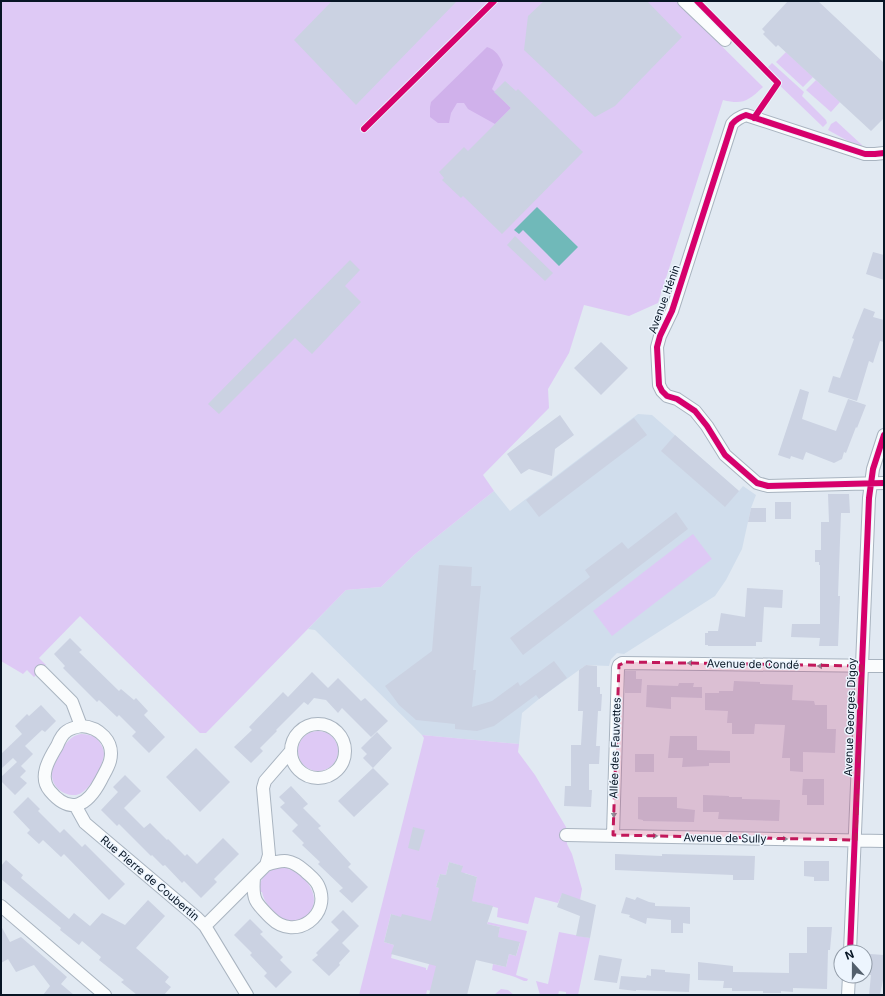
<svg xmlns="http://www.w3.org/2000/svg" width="885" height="996" font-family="Inter,sans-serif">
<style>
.built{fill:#d0ddec}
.green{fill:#dec9f5}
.forest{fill:#d0b1eb}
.water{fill:#70b9b9}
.building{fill:#cbd2e2}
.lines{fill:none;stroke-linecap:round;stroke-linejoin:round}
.street-casing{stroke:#a9b4c0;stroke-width:14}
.street{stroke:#fafcfd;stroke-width:12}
.cycleway-casing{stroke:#edf5fe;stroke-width:8}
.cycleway{stroke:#d6006c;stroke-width:6}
.oneway{fill:#8d949b}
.marked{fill:#c2185b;fill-opacity:0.2;stroke:#c2185b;stroke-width:3;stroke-dasharray:8 5;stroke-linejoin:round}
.labels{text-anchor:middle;stroke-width:3;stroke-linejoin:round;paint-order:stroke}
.street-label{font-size:11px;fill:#071524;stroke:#edf5fe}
</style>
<rect width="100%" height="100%" fill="#e1e9f2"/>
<path class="built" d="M638 414 652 415 739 491 743 486 756 495 751 508 742 549 726 580 715 596 624 654 617 653 611 659 609 666 586 665 539 699 522 713 519 744 422 735 315 630 308 629 346 590 381 587 414 555 494 491 510 511Z"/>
<path class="green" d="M1 1H676L763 87C748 101 743 105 723 100L658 303 629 316 584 305 569 353 548 389 549 408 483 475 494 491 414 555 381 587 346 590 206 733H200L80 616 39 658 46 665 34 677 27 670 23 674 1 661Z
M786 52 813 77 803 87 776 62Z
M772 63 804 92 802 96 826 120 827 123 823 127 772 78 766 69Z
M816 80 840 102 831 112 806 90Z
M836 121 862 145V146L848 141 828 130 831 124Z
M693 534 712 559 612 636 593 611Z
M298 751a20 20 0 1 1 40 0a20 20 0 1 1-40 0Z
M81 734C86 734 92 735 96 738 100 742 104 748 104 754 103 767 89 793 76 795 63 796 51 786 52 773 52 768 55 763 57 759 63 748 68 736 81 734Z
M422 735 519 744 518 752 535 775 566 827 567 844 572 854 582 889 580 900 562 894 558 903 535 897 528 924 497 917 498 908 468 900 474 890 477 877 465 873 460 876 462 866 449 862 446 875 440 874 436 887 443 889 436 901 433 914 444 933 391 914 384 942 394 945 391 958 426 968V970H427L430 962 437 964 432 991 427 990 426 995H359L424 738Z
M288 866V869C295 871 299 874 304 879 331 906 297 936 275 913 268 906 264 901 262 892H259C259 874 273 867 288 866Z
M488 922 527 931 516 975 528 979 527 981H524L515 977 492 970 493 964 506 967 509 954 516 956 520 943 497 940 500 927 487 924Z
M559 932 590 938 578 995H566V992L559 991 558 995H540L536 981 548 984Z
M501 989 508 990 514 995H494Z"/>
<path class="forest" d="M487 47C496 50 500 56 503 65L492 89 511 108 495 124 468 109 464 103H457L451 113 449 123H438L430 117V107L431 102Z"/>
<path class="water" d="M537 207 578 247 559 266 523 230 519 234 514 230Z"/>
<path class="building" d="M332 1H457L356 105 294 40Z
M544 1H647L682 37 615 106 595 117 524 50 528 16Z
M788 1H818L884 63V118L871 131 778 45 776 47 763 34 765 32 762 29Z
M505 81 516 91 518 89 583 152 502 234 463 196 461 198 442 180 444 178 439 172 464 147 468 151 511 108 494 92Z
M515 236 553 273 545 281 507 245Z
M873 252 884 255V280L866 274Z
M350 260 360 270 345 286 361 302 312 354 295 338 219 414 208 404Z
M864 308 875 312 873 317 884 320V342L880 341 873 363 869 361 857 401 828 392 833 376 840 378 854 339 852 338Z
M601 342 628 368 601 395 574 368Z
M800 389 809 392 802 419 836 431 848 399 866 405 857 428 856 427 846 453 844 452 842 459 834 463 806 452 803 460 791 456 790 459 778 455Z
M560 415 574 435 555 449 552 476 529 469 521 474 507 454Z
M634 418 647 435 539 517 526 500Z
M675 435 739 491 725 507 661 451Z
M828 494H849L850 513H841L838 596H840L838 646H819L820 638 791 637 792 624H820V565H819V562H815V550H821V522H829Z
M775 502H791V519H775Z
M751 508H766V522H748Z
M676 512 688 529 523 655 510 638 590 577 585 570 622 542 628 549Z
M439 565 472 567 471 586H481L473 670H476L472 707 492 701 518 682 520 686 554 661 567 678 539 699 536 695 494 726 477 731 455 729V724L416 720 399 705 385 686 432 651Z
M747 588 783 590 782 608 764 607 762 642H756V646H708V645H705V633H708V631H718L721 613 745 617Z
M70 638 82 650 79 652 119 691 121 689 134 700 136 698 148 711 144 715 165 737 149 753 132 736 136 732 119 715 117 717 99 700 97 702 63 668 65 666 54 654Z
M586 665 597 666V687H600V694H602L601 711H598L596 746H600L599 764H589V790H592L591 807 564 806 565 786H571V745H581L583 711H578L579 670Z
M625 671H636V679H642L641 693H625Z
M312 672 328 688 338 678 361 701 365 698 388 721 371 737 342 708 338 713 326 700 314 698 308 705 304 702 276 730 277 731 260 748 263 751 251 763 234 747 252 730 249 727 283 692 288 697Z
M734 681 760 682V684L793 685 792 700 814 701 815 705H827V729H836L835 753 803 752V772L790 771V758H782L785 725 755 724 754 734H732V723H727L728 711 705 710V693H719V691H733Z
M679 683H694L693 687H702V698L671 697V709L646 707 647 685 678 686Z
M41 705 56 721 45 732 42 730 25 746 33 754 21 766 13 758 2 768 1 754 22 734 15 726 27 714 29 716Z
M377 732 392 748 373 768 363 758 367 754 361 748Z
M670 736H697V750L730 751V763H709V766L682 767 683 758H668Z
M196 748 230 782 200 812 166 777Z
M635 754H654V772H635Z
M17 762 26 771 20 777 27 783 15 795 1 781V777Z
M373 768 389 784 354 817 338 801Z
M125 775 141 791 124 808 144 828 150 823 167 840 168 839 185 856 187 854 197 864 223 838 239 854 214 879 217 882 201 898 184 881 182 883 165 865 163 866 152 855 151 856 119 824 117 826 101 810 118 792 113 787Z
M803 779H824V805H807V795H802Z
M291 786 308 804 303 808 321 826 318 828 351 864 348 867 368 887 352 903 339 891 343 888 318 864 320 862 302 845 304 843 292 831 298 825 280 807 285 803 279 797Z
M703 795 729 796V797H742V799L780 800 779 821 718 819 719 812H703Z
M28 797 40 809 38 811 60 833 64 829 82 847 85 844 125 884 109 900 64 854 61 857 43 840 39 844 27 833 30 830 13 812Z
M638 797H677V808L695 810 694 822 643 821V820L638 819Z
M413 827 425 830 419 851 408 848Z
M615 854 662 856V854L755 856 754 880H733V875L615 870Z
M6 860 23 875 21 878 69 919 74 913 90 926 102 913 125 925 148 900 165 916 136 948 169 977 165 982 171 987 164 995H137L121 982 124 980 99 960 101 957 82 941 79 945 60 930 61 928 1 879V866Z
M804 861H829V881H814V877L804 876Z
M449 862 463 866 461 872 477 877 472 901 493 906 487 924 500 927 498 937 520 942 516 956 509 954 506 967 476 960 467 995H429L436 966 391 954 394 945 384 942 391 914 401 917 402 914 431 921 439 888 436 887 440 874 446 875Z
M562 893 596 905 590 938 576 936 580 916 557 907Z
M626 897 635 900 637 897 649 902 655 903V906L690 907V924L683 923V933H671V920L647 918 646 924 629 917 630 915 621 913Z
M343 910 359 926 342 943 350 951 339 963 340 965 329 976 312 960 318 955 316 953 339 930 331 922Z
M250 919 263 932 260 934 283 957 280 960 292 972 276 988 264 976 267 973 250 955 252 953 234 935Z
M1 926 10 942 21 937 67 977 61 984 74 995H43L50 986 34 965 16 972 8 959 1 963Z
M807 927H832L830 950H828L827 989 793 988V992L781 991V993H763V991H732V988H723L724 981 698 980V962L733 966V972L789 973V953H807Z
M870 954 884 955V975L880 995H869L871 975H869Z
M599 955 622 959 617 983 594 980Z
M651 969 665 970V972L690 974 689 992 636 990V991L619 989 621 976 646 978 647 975 651 976Z"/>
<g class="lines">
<g class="street-casing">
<path id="street" d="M684 1 725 40
M884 153 875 154H865L746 115C740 117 736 119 732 124L672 311 660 336 657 347 659 385 662 391 667 396 677 399 695 411 707 426 725 455 757 483 768 486 884 483
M41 671 72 702 81 726
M291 751a27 27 0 1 1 54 0a27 27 0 1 1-54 0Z
M81 726C99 727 115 741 110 761 108 768 104 774 101 780 88 805 71 816 50 791 38 777 49 759 57 746 59 741 62 734 67 731 71 728 76 727 81 726Z
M75 805 85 823 196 917 205 926 247 995
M566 835 884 841
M613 835 618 668 619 665 622 663 884 666
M254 878C252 901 256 903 271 918 295 942 333 915 318 885 315 879 310 876 305 871 291 859 284 859 266 865
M1 906 105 995
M205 926 266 865 269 855 263 788 265 781 291 751
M850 952C857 801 862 649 869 498L873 469 884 435
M848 995 849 976"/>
</g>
<use href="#street" class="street"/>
<g class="cycleway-casing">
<path id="cycleway" d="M697 1 778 83 754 118
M364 129 494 1
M884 153 875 154H865L746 115C740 117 736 119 732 124L672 311 660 336 657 347 659 385 662 391 667 396 677 399 695 411 707 426 725 455 757 483 768 486 884 483
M850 952C857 801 862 649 869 498L873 469 884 435"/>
</g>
<use href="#cycleway" class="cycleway"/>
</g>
<defs><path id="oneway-solid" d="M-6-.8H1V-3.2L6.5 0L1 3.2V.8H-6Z"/></defs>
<g class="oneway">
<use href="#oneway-solid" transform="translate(693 663) rotate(-179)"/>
<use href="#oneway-solid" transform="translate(823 666) rotate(-179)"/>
<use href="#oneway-solid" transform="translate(614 812) rotate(92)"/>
<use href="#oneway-solid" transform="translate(652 836) rotate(1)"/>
<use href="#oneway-solid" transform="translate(782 839) rotate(1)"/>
</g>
<path class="marked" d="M626 662 862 666 856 840 613 835 619 665Z"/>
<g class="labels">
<g class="street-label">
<text transform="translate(664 299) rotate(-70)" y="4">Avenue Hénin</text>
<text transform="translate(753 664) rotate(1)" y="4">Avenue de Condé</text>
<text transform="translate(850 717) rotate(-88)" y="4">Avenue Georges Digoy</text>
<text transform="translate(615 748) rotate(-88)" y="4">Allée des Fauvettes</text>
<text transform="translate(725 838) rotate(1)" y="4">Avenue de Sully</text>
<text transform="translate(150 878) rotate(40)" y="4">Rue Pierre de Coubertin</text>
</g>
</g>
<rect width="885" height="996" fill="none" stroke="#071524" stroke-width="4"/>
<g transform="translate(853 964) rotate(339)"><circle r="19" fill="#edf5fe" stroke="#919ba7"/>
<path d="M0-3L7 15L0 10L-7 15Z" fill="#535f6c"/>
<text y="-6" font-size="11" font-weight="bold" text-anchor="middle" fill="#071524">N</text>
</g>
</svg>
